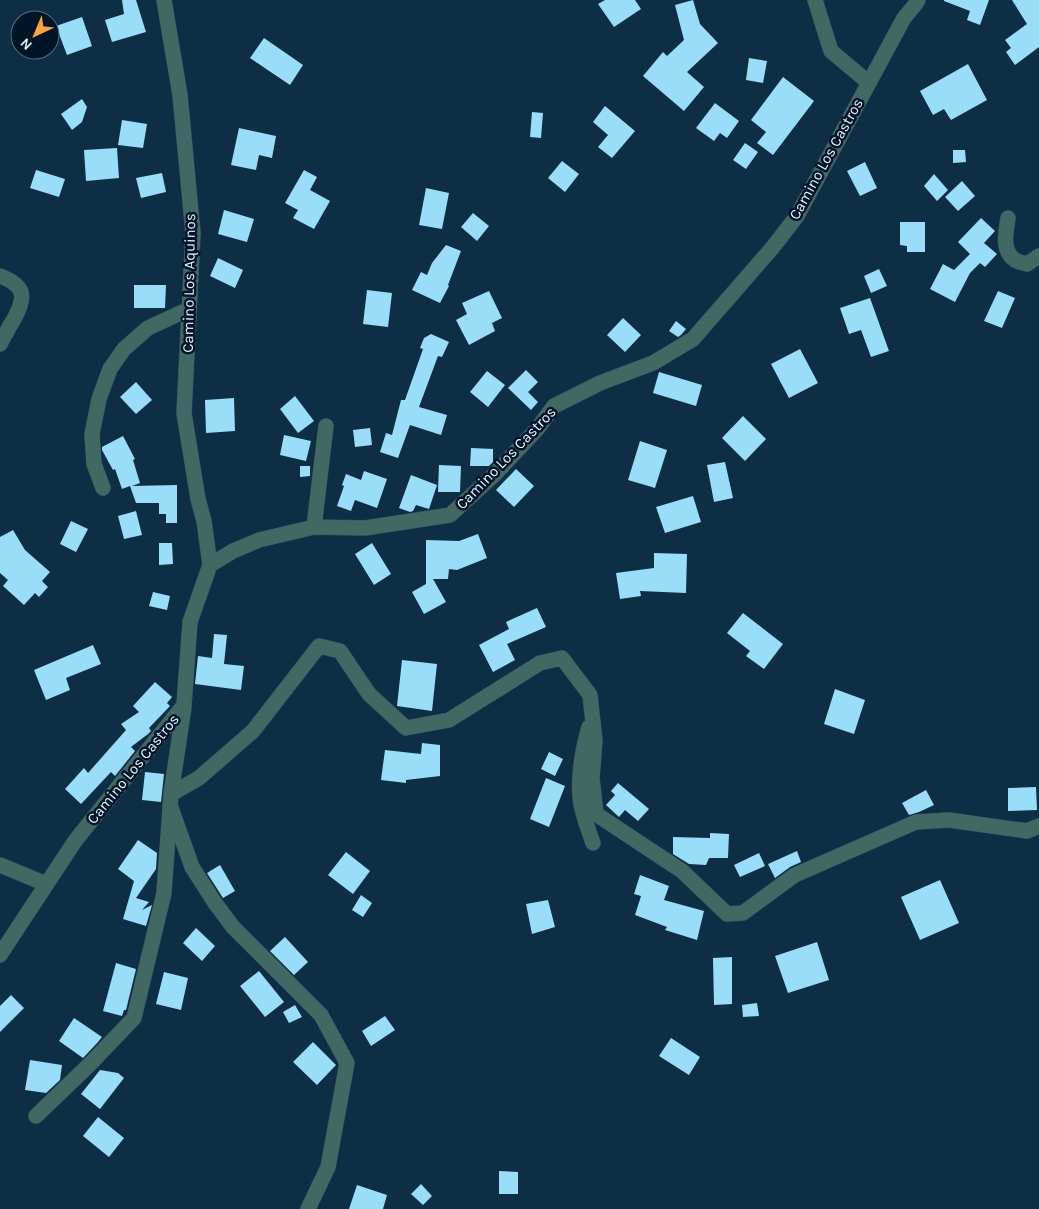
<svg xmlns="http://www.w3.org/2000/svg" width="1039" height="1209" font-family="Karla,sans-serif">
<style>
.building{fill:#9addf9}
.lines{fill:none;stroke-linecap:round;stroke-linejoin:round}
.street-casing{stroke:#2c4960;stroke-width:16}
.street{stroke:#426863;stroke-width:15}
.labels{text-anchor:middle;stroke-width:5;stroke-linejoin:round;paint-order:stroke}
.street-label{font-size:15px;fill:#e7f2fd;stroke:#001528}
</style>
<rect width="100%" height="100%" fill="#0e2e46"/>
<path class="building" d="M122 0H136L146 32 112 42 105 20 124 14Z
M605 0H635L641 9 614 27 598 4Z
M693 0 700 24 718 43 687 72 704 87 684 111 643 76 663 52 667 56 684 40 675 5Z
M944 0H989L980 25 967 20 970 11 944 1Z
M1012 0H1039V47L1015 65 1006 52 1011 48 1005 40 1027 24Z
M82 17 92 46 67 55 56 26Z
M264 38 303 65 290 85 250 58Z
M749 58 767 61 763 83 746 80Z
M968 64 987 100 951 120 944 109 933 115 920 91Z
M783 77 814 101 773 155 757 143 766 132 751 120Z
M82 99 87 107 82 122 72 130 61 114Z
M715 103 739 121 727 138 720 133 714 141 696 128Z
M605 106 635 131 612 158 598 147 608 135 593 122Z
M532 112 543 113 541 138 530 137Z
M122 120 147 124 143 148 118 145Z
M239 128 276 136 272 158 259 155 256 170 231 165Z
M745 143 758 152 746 169 733 160Z
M117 148 119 178 86 181 84 150Z
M953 150H965L966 162 953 163Z
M562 161 579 174 565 192 548 178Z
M865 162 877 188 860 196 847 171Z
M36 170 65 179 59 197 30 188Z
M304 170 317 177 310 190 330 201 314 229 293 218 298 210 285 203Z
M162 173 166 192 141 198 136 178Z
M934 174 948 190 937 201 924 186Z
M962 181 975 196 958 211 945 197Z
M426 188 449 193 442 229 419 225Z
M224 210 254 219 247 242 218 234Z
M473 213 489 226 477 241 461 227Z
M981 218 995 231 984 243 997 254 985 267 980 263 970 273 955 302 930 289 943 264 954 270 970 254 958 242Z
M900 222H925V252H907V246L900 245Z
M446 245 461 251 448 285 449 286 440 303 412 290 421 272 427 275 432 263Z
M218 258 243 270 235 288 210 276Z
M879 269 887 286 871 293 864 276Z
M134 285H166L165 308H134Z
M367 290 392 293 388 327 363 324Z
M489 291 502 318 492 323 495 331 469 345 456 320 467 314 462 303Z
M998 291 1015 298 1002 328 984 321Z
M870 298 889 351 871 357 861 330 849 334 840 308Z
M623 318 641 335 625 352 607 335Z
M676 321 686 329 681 335 678 337 669 331Z
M431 334 449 342 442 357 438 356 419 407 447 415 441 435 410 425 398 458 380 452 386 433 392 435 401 400H405L423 349 420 348 424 338Z
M800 349 818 383 789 398 771 364Z
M526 370 538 382 528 392 538 402 531 410 508 388Z
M487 371 505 385 488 407 470 392Z
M659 372 702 385 696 406 653 393Z
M136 382 152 400 136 414 120 397Z
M295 396 314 421 298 433 280 409Z
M234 398 235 431 206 433 205 400Z
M743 416 766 439 745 461 722 438Z
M370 428 372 445 355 447 353 430Z
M284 435 311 441 306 461 280 455Z
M123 436 135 459 133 460 140 483 132 486 177 485V523H166V514H159V503H136L130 486 122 489 115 469 113 470 102 450V447Z
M640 441 667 450 655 488 628 480Z
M471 448 493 449V462L489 466H470Z
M725 462 733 498 714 502 707 465Z
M439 465 461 466 460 492H438Z
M300 466H310V476L300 477Z
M516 469 534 486 514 507 496 490Z
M364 471 387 479 377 508 355 500 351 511 337 506 344 486 342 485 346 474 361 480Z
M411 475 437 485 429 509 416 505 413 511 410 512 399 508Z
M693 496 701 522 665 533 656 507Z
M136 511 142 535 124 539 118 516Z
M71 521 88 529 76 552 60 544Z
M13 530 25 550 50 572 42 581 48 587 39 597 35 593 24 605 3 586 8 580 0 573V537Z
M478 534 487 558 457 570 449 569 448 579H433L446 602 424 614 412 592 426 584V540L459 541Z
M159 543H172L173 564 159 565Z
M372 543 391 574 374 585 355 554Z
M654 553 687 554 686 593 640 591 641 596 620 599 616 573 654 568Z
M153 592 170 596 167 610 149 606Z
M537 608 546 627 507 644 515 660 493 672 479 645 509 629 506 622Z
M743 613 783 644 764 669 746 656 750 651 727 633Z
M214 634 227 635 224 664 244 666 241 690 195 684 198 656 212 658Z
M93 645 101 664 66 678 70 690 46 700 34 670Z
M402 660 437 664 432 711 397 706Z
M155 682 172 697 167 703 170 706 149 728 151 731 148 734 131 747 135 751 115 776 111 772 81 804 65 789 84 768 88 773 126 730 121 724 139 712 133 706Z
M835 689 865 700 854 734 824 724Z
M422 743 440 745V776L406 780V783L381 780 385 750 421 754Z
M549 752 563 759 555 776 541 769Z
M145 772 164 774 161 802 142 800Z
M546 778 565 786 549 827 530 819Z
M618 783 649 809 638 821 625 810 619 817 606 805 615 795 611 791Z
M1036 787 1037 810 1008 811V788Z
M926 790 934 805 919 812 909 815 902 803Z
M710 833 729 834 728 858H709L706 865 689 864 673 854V837L710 838Z
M138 840 157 853 156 869 136 898 149 902 142 910 152 905 146 926 123 919 134 881 118 869Z
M797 851 801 862 790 867 775 878 768 864Z
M346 852 370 871 353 894 328 875Z
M759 853 765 866 740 877 734 865Z
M220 865 235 891 223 898 207 873Z
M640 875 669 886 664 900 704 911 697 940 665 930 667 927 635 915 641 896 634 894Z
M940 880 959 923 920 940 901 897Z
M361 895 372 903 363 917 352 910Z
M548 900 555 927 532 934 526 904Z
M196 928 215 946 202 961 183 943Z
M285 937 308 962 294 975 270 951Z
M817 942 829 980 788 993 775 956Z
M732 957V1004L714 1005 713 958Z
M116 963 136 969 126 1010H124L122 1016 103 1011Z
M259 971 284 1002 265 1017 240 986Z
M164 972 188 978 181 1010 156 1004Z
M11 995 24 1008 0 1032V1006Z
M757 1003 759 1016 743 1017 742 1005Z
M295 1005 302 1017 289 1023 283 1012Z
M385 1016 395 1030 371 1046 362 1031Z
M74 1018 102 1037 98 1042 83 1058 59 1041Z
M671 1038 700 1057 689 1075 659 1056Z
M313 1042 336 1065 317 1085 293 1062Z
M30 1060 62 1065 60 1080 46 1093 25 1090Z
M100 1070 118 1073 124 1078 100 1109 81 1094Z
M98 1117 124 1138 109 1157 83 1136Z
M499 1171 518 1172V1194H499Z
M421 1184 432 1196 423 1205 411 1194Z
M357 1185 387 1195 383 1209H349Z"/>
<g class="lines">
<g class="street-casing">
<path id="street" d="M164 0 180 95 193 233 184 413 198 499 204 521 210 565
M815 0 831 51 869 83
M1008 218C1006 233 1001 250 1015 260 1018 262 1023 263 1027 264L1039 256
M0 276C26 286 26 297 14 319 9 327 5 335 0 344
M103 488 94 464 92 434 99 399 110 369 124 349 148 328 189 309
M314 527 326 426
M589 727C582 752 576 784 582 809 585 821 589 832 593 843
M171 794 199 778 253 731 319 646 340 651 369 694 406 728 449 720 540 663 562 658 590 695 595 741 592 778 596 814 682 871 727 914 743 913 781 885 795 875 916 822 949 820 1027 831 1039 826
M170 805 192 867 215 903 233 927 321 1015 347 1063 328 1167 308 1209
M0 865 46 884
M0 955 75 841 184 705 190 622 210 565 233 551 259 540 314 527 365 528 450 515 494 475 538 428 554 406 600 383 653 363 693 339 773 247 797 216 904 18 914 6 918 0
M36 1116 89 1065 134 1018 164 893 171 794 184 707"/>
</g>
<use href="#street" class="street"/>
</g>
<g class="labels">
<g class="street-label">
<text transform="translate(826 159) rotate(-61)" y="5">Camino Los Castros</text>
<text transform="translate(189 283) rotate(-89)" y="5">Camino Los Aquinos</text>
<text transform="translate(506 458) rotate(-46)" y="5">Camino Los Castros</text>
<text transform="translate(133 769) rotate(-51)" y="5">Camino Los Castros</text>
</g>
</g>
<g transform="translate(35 35) rotate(224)"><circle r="24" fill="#001528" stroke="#5c6d7d"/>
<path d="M0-4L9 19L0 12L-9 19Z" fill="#f6a246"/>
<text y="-8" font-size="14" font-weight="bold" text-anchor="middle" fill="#e7f2fd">N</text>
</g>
</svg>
